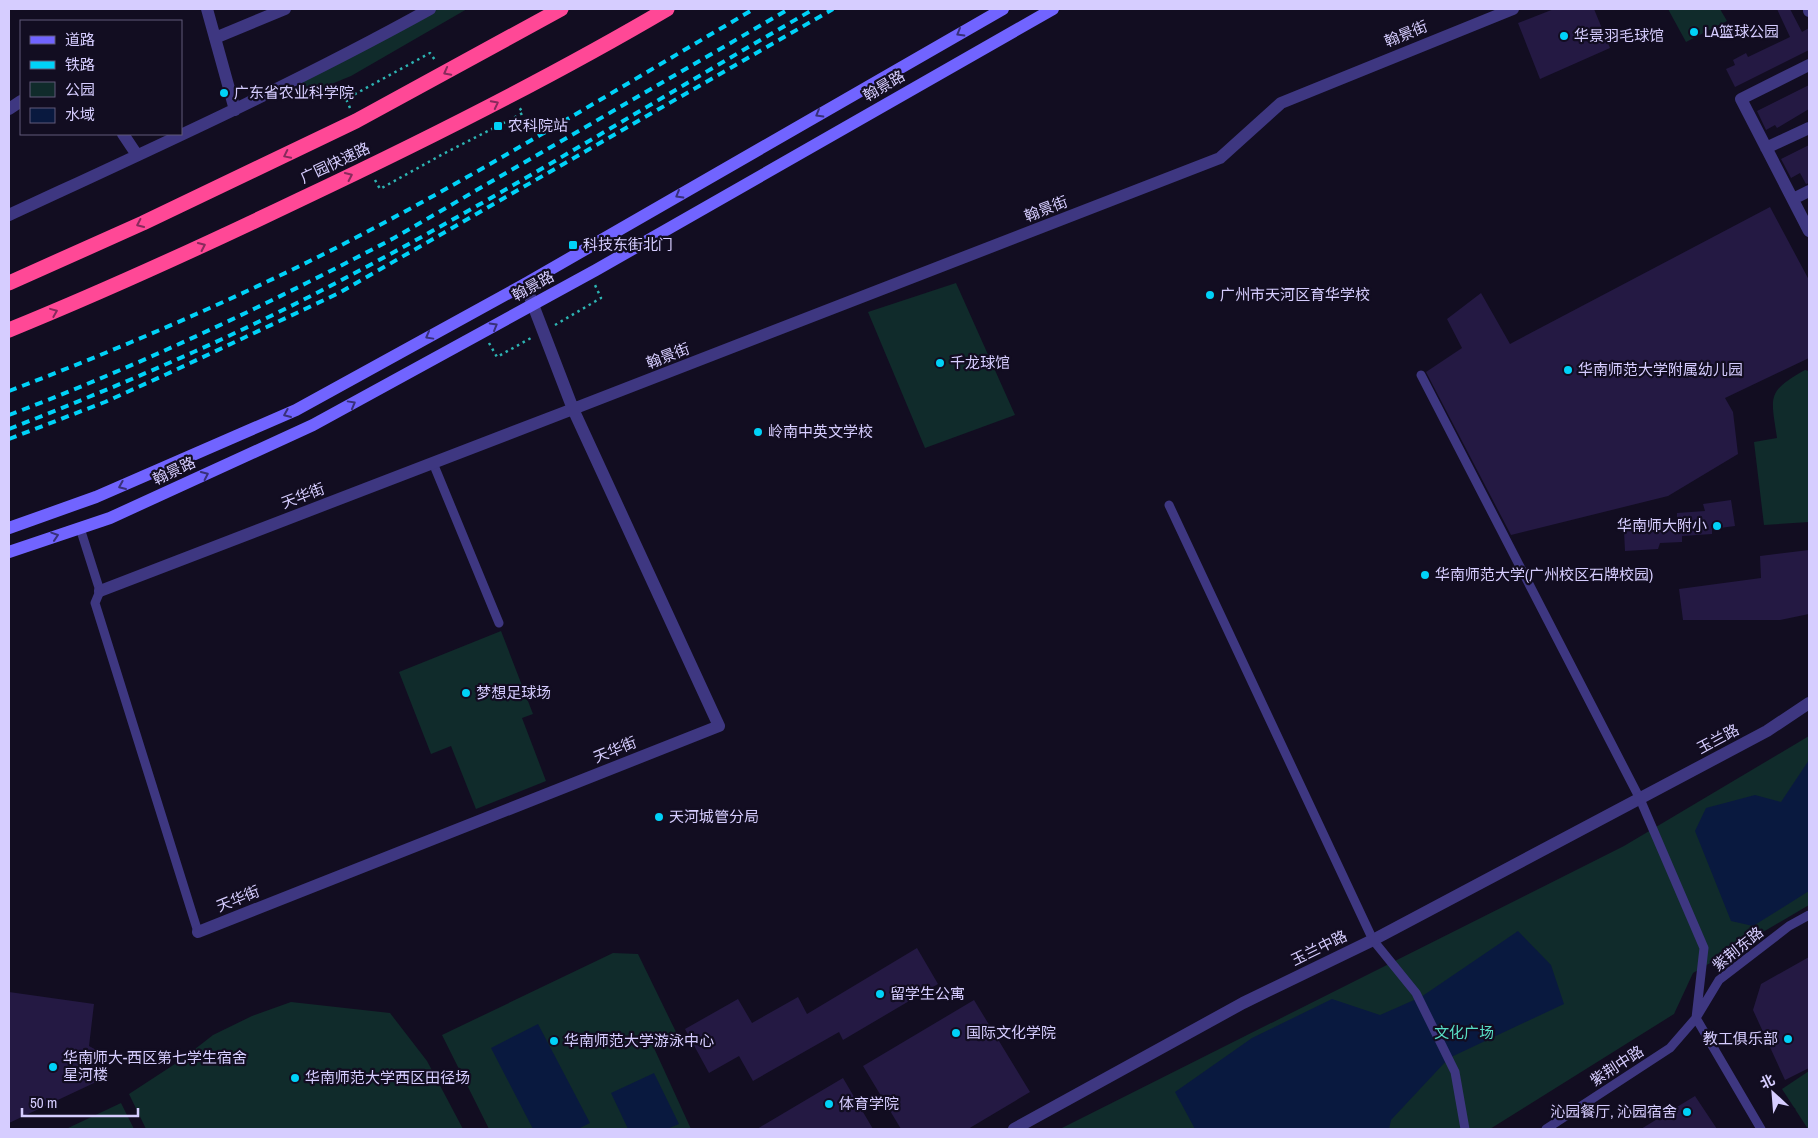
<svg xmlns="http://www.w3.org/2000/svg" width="1818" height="1138" font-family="'Archivo Narrow','Noto Sans SC',sans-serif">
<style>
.green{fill:#102b2b}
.water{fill:#09193f}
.building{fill:#241943}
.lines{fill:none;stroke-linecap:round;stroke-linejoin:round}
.path{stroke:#2db4b3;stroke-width:2.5;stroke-dasharray:2.5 4;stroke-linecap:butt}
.lane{stroke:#3e3781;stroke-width:9}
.street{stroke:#3e3781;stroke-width:12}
.secondary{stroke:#7164ff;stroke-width:12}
.highway{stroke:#ff4896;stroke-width:15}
.rail{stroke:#00d2f8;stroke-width:4;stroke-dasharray:8 6;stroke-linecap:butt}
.oneway{stroke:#38307a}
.oneway2{stroke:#882a5c}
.poi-dot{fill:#00d2f8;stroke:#120d21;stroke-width:2}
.labels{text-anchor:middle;stroke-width:4.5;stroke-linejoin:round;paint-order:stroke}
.poi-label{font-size:15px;fill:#d6cdff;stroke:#120d21;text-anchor:start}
.street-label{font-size:15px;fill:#d6cdff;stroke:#120d21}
.park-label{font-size:15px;fill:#59e0c6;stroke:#120d21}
</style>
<rect width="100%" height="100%" fill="#120d21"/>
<path class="green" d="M427 9H467L351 76 297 98V79Z
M1668 9H1720L1727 21 1686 42Z
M956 283 1015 415 925 448 868 312Z
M1805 370 1809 371V522L1764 525 1754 442 1777 438C1771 396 1766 392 1805 370Z
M501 631 533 714 522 718 546 781 476 809 451 746 431 754 399 672Z
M1809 736V905L1693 973 1674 1014 1490 1129H1060L1624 846Z
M613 953 638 954 676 1032 654 1048 691 1129H489L442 1035Z
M291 1002 390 1013 427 1061 463 1129H146L129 1094 181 1060 213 1035 252 1016Z
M1809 1071V1129H1808L1782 1089Z
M121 1103 134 1129H66Z"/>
<path class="water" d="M1809 760V891L1753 926 1731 921 1695 831 1706 808 1755 795 1781 802Z
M1518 931 1551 965 1564 1004 1449 1058 1391 1120 1389 1129H1195L1175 1092 1252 1038 1332 999 1380 1015 1421 997Z
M538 1024 590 1123 578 1129H533L491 1048Z
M654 1073 679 1124 667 1129H628L611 1093Z"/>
<path class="building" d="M1554 9H1594L1610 48 1540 79 1518 23Z
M1777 9H1790L1802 32 1809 28V50L1735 87 1726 69 1735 65 1733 60 1746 53 1748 57 1790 37Z
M1809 85V109L1777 128 1775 125 1766 130 1757 111Z
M1809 145V183L1806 184 1800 173 1791 178 1781 159Z
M1770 207 1809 280V358L1725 398 1733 412 1738 454 1668 496 1511 535 1426 372 1462 348 1447 319 1481 293 1510 344Z
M1731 500 1735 526 1712 529V534L1682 536V542L1660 543 1658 549 1625 551 1624 531 1650 528 1649 521 1677 520V513L1705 511 1703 504Z
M1809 550V614L1780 620H1683L1679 589 1761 578 1760 556Z
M917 948 938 984 843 1040 839 1032 753 1081 739 1056 709 1073 685 1029 738 999 752 1023 798 997 807 1014Z
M1809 957V1068L1785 1080 1753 1010 1761 984Z
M9 992 94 1004 89 1046 98 1051 96 1082 9 1123Z
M974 1000 1030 1092 968 1129H901L863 1066Z
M843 1078 873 1129H757Z
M1695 1096 1717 1129H1641Z"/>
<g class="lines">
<path class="path" d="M350 108 346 99 430 53 435 60
M375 180 380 189 443 154 523 113 519 107
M555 325 601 298 595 285
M489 343 497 357 531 338"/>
<path class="lane" d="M1421 375 1640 799 1704 948 1696 1018 1761 1129
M433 463 499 623
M1169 505 1373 940 1416 993 1455 1072 1465 1129
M80 528 100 591 95 603 198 932
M1546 1129 1670 1048 1696 1018 1719 980 1789 926 1809 915"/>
<path class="street" d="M207 9 235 110
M1809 10V11
M215 38 285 9
M1809 65 1741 99 1809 231
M9 109 21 101
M123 134 137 155
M1766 148 1809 128
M1793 199 1809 191
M9 215C151 149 293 85 430 9
M100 591 573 409 525 284
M198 932 719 726 573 409 1220 158 1281 103 1513 9
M1014 1129 1243 1003 1373 940 1767 731 1809 703"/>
<path class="secondary" d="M9 528 96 497 296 410 525 284 1003 9
M9 552 110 518 313 425 596 270 1053 9"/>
<path class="highway" d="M9 283 143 223 356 121 561 9
M9 330C107 290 203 246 299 200 424 141 548 79 667 9"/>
<path class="rail" d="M9 391C114 351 217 307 318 257 467 182 610 93 754 9
M9 415C141 365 269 304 394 238L789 9
M9 429C119 386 229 339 334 284 497 199 654 101 814 9
M9 439 105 402 167 374 339 293 833 9"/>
</g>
<defs><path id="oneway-chevron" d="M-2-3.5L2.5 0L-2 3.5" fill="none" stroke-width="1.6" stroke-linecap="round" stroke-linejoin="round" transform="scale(1.25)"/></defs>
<g class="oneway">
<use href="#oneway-chevron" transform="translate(960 33) rotate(150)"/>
<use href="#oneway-chevron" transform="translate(819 114) rotate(150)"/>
<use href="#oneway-chevron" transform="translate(679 195) rotate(150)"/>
<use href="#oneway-chevron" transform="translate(494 326) rotate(-30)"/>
<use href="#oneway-chevron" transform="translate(429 336) rotate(151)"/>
<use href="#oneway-chevron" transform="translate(352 404) rotate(-29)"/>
<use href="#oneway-chevron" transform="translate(287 414) rotate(157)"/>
<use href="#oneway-chevron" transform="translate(205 475) rotate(-25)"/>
<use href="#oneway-chevron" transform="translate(122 486) rotate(157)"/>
<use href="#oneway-chevron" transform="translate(55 536) rotate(-18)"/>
</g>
<g class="oneway2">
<use href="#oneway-chevron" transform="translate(447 72) rotate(152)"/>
<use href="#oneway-chevron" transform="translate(495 104) rotate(-27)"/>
<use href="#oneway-chevron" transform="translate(287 155) rotate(154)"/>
<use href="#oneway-chevron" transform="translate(349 176) rotate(-25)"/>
<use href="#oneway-chevron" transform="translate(140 224) rotate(155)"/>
<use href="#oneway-chevron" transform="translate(202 246) rotate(-25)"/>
<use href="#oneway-chevron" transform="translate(54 312) rotate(-22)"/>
</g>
<g class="poi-dot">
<circle cx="1694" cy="32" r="5"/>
<circle cx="1564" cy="36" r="5"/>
<circle cx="224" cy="93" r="5"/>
<rect x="493" y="121" width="10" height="10" rx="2.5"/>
<rect x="568" y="240" width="10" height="10" rx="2.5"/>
<circle cx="1210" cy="295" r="5"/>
<circle cx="940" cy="363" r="5"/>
<circle cx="1568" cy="370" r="5"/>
<circle cx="758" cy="432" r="5"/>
<circle cx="1717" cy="526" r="5"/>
<circle cx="1425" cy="575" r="5"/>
<circle cx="466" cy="693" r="5"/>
<circle cx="659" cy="817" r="5"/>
<circle cx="880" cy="994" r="5"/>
<circle cx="956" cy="1033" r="5"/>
<circle cx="1788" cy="1039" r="5"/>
<circle cx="554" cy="1041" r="5"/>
<circle cx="53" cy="1067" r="5"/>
<circle cx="295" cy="1078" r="5"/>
<circle cx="829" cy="1104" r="5"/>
<circle cx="1687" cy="1112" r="5"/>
</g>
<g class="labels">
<g class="poi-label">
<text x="1704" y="37">LA篮球公园</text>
<text x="1574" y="41">华景羽毛球馆</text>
<text x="234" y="98">广东省农业科学院</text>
<text x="508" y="131">农科院站</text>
<text x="583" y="250">科技东街北门</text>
<text x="1220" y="300">广州市天河区育华学校</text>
<text x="950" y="368">千龙球馆</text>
<text x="1578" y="375">华南师范大学附属幼儿园</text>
<text x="768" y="437">岭南中英文学校</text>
<text x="1707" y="531" text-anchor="end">华南师大附小</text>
<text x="1435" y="580">华南师范大学(广州校区石牌校园)</text>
<text x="476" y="698">梦想足球场</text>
<text x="669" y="822">天河城管分局</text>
<text x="890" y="999">留学生公寓</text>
<text x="966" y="1038">国际文化学院</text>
<text x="1778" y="1044" text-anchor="end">教工俱乐部</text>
<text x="564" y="1046">华南师范大学游泳中心</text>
<text x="63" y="1063">华南师大-西区第七学生宿舍<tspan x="63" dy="17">星河楼</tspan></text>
<text x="305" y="1083">华南师范大学西区田径场</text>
<text x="839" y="1109">体育学院</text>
<text x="1677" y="1117" text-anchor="end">沁园餐厅, 沁园宿舍</text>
</g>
<g class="street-label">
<text transform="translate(1406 34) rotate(-22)" y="5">翰景街</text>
<text transform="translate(884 86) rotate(-30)" y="5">翰景路</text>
<text transform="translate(335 163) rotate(-25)" y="5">广园快速路</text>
<text transform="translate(1046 209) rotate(-21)" y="5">翰景街</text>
<text transform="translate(533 286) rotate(-29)" y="5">翰景路</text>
<text transform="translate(668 356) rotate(-21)" y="5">翰景街</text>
<text transform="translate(174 471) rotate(-25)" y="5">翰景路</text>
<text transform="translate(303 496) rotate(-21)" y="5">天华街</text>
<text transform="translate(1718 739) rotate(-28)" y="5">玉兰路</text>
<text transform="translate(615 750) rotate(-22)" y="5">天华街</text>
<text transform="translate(238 899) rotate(-22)" y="5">天华街</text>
<text transform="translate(1319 948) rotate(-26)" y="5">玉兰中路</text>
<text transform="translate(1738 949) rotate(-39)" y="5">紫荆东路</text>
<text transform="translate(1617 1066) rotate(-33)" y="5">紫荆中路</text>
</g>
<g class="park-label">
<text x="1464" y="1038">文化广场</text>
</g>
</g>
<rect width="1818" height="1138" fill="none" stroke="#d6cdff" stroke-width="20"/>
<rect x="20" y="20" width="162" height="115" fill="#120d21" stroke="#605a7a"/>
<rect x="30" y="36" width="25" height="8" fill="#7164ff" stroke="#605a7a"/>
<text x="65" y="45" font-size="15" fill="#d6cdff">道路</text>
<rect x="30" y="61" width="25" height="8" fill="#00d2f8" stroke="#605a7a"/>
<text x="65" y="70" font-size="15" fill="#d6cdff">铁路</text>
<rect x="30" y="82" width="25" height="15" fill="#102b2b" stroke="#605a7a"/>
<text x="65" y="95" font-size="15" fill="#d6cdff">公园</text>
<rect x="30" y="108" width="25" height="15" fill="#09193f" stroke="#605a7a"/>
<text x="65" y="120" font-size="15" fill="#d6cdff">水域</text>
<g transform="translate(1773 1093) rotate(334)" stroke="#120d21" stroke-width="4" paint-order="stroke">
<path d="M0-4L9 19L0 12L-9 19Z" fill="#d6cdff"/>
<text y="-8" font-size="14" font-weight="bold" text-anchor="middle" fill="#d6cdff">北</text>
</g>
<path d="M22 1108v8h116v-8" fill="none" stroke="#d6cdff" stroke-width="2.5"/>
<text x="30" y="1108" font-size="15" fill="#d6cdff" stroke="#120d21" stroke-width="4" paint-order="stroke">50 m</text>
</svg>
